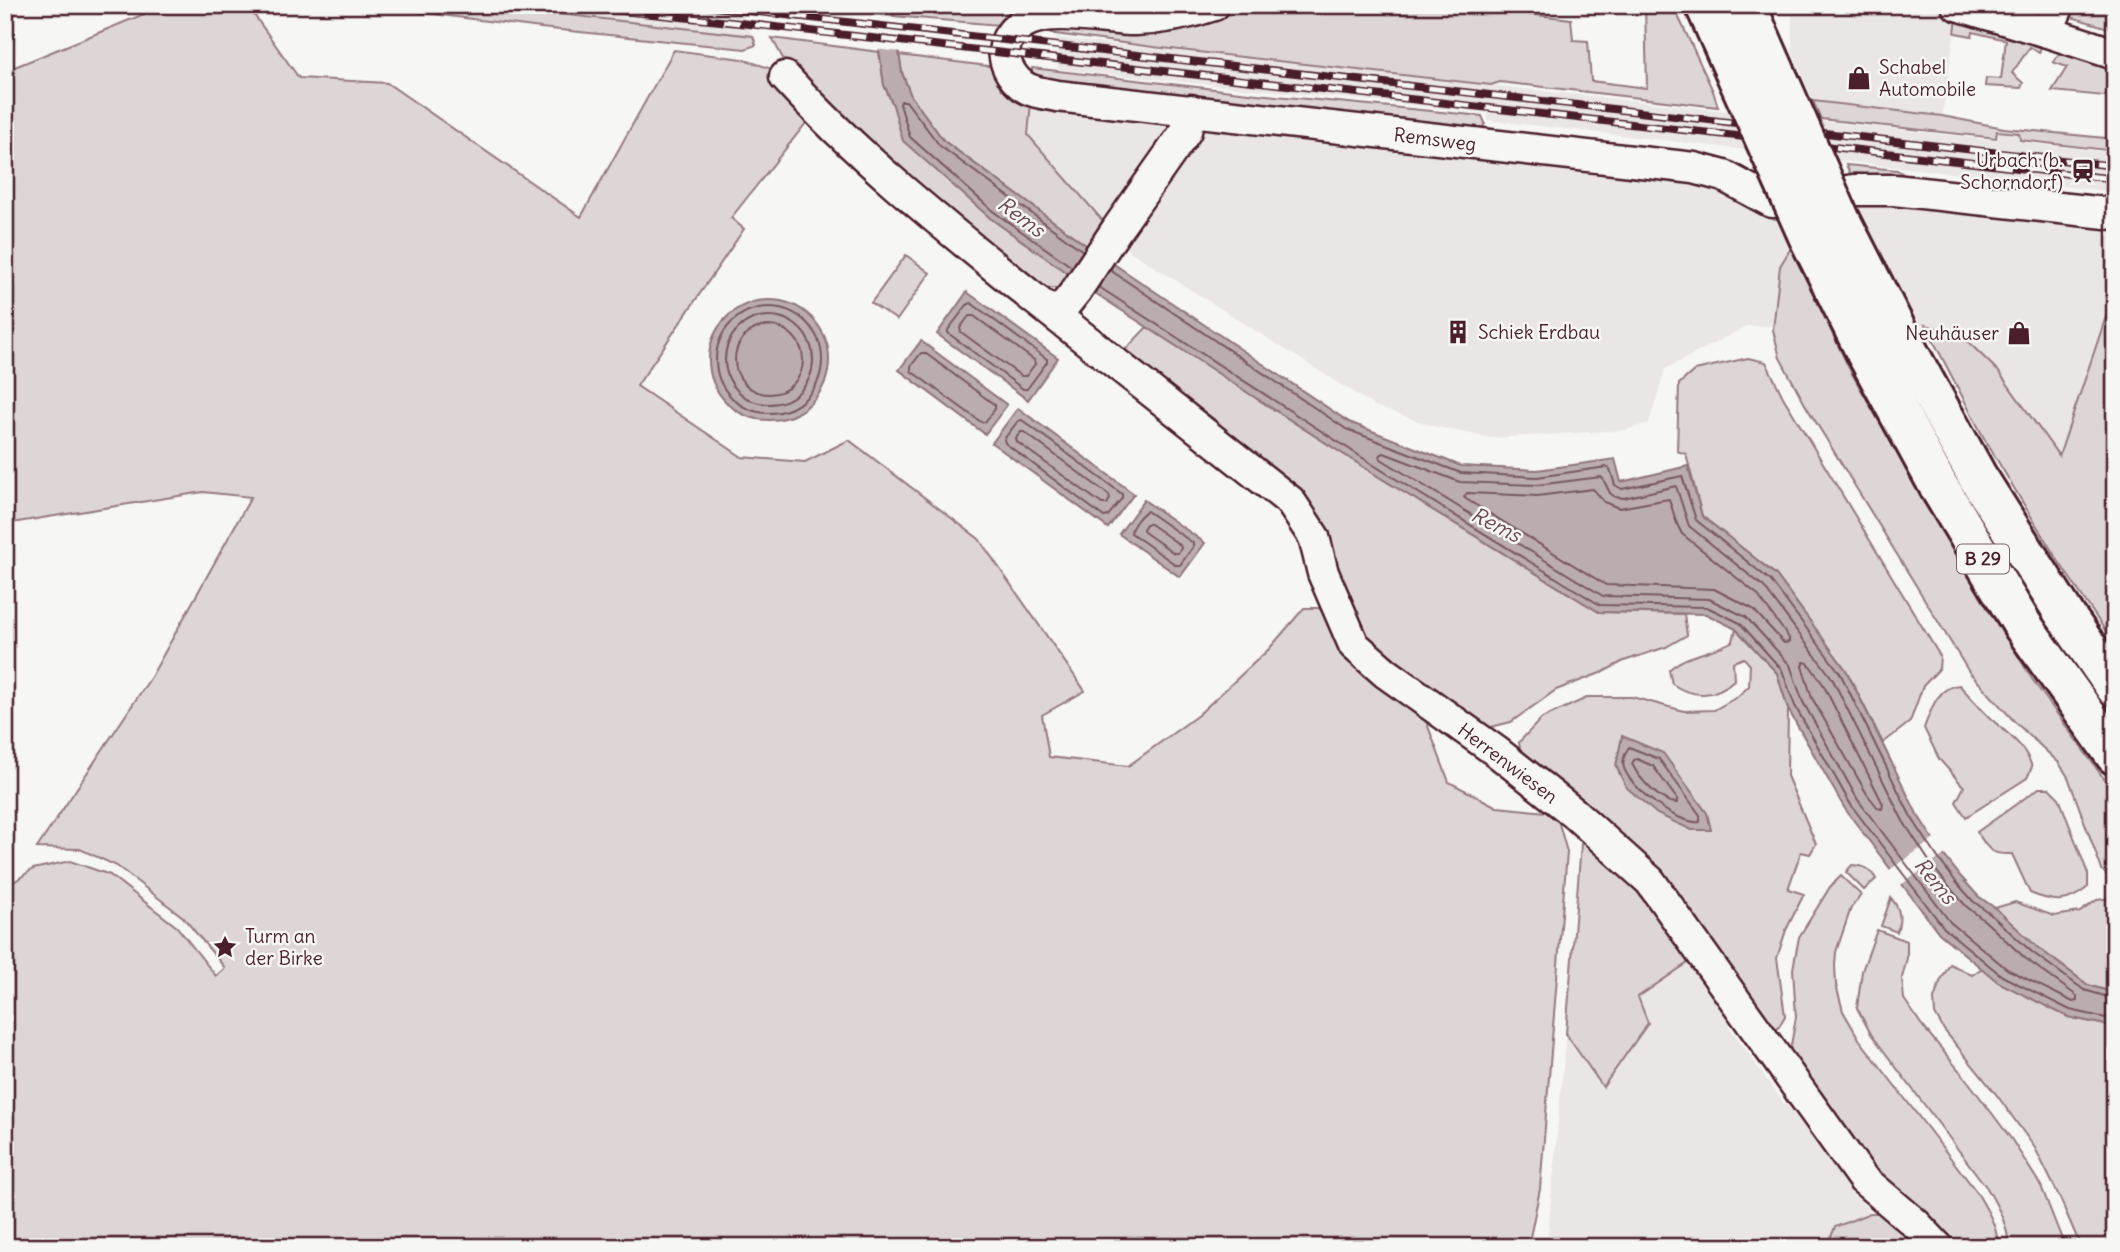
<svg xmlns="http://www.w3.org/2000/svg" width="2120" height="1252" font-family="Delius,sans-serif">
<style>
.built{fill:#e9e6e3}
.green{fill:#ddd6d5;stroke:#947a80;stroke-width:2}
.water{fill:#bbadae;stroke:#8e747a;stroke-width:2}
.pier{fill:#f6f6f2}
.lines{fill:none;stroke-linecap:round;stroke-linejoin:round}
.shore{stroke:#77585f;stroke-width:2}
.minor-casing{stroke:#4a1f2b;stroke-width:35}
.highway-casing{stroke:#4a1f2b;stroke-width:44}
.minor{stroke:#f6f6f2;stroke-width:30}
.highway{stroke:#f6f6f2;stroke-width:38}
.rail-casing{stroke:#4a1f2b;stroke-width:8}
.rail{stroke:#f6f6f2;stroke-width:5;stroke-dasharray:16;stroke-linecap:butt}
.highway-bridge-casing{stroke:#4a1f2b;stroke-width:44;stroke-linecap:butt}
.highway-bridge{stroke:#f6f6f2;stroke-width:38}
.labels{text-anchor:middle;stroke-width:5;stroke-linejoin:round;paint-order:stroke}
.shield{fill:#f6f6f2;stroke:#7e6067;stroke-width:2}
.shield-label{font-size:18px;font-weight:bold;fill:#4a1f2b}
.poi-label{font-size:19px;fill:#4a1f2b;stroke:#f6f6f2;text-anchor:start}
.street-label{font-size:19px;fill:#4a1f2b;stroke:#f6f6f2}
.water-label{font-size:21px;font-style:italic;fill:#6c4a52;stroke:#f6f6f2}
</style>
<rect width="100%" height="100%" fill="#f6f6f2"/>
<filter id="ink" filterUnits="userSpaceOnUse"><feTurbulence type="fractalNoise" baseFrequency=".0143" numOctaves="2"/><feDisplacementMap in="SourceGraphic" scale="14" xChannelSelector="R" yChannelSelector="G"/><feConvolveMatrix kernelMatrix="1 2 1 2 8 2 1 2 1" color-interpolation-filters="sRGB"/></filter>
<g filter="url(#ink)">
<path class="built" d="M480 5H737L753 36 669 27Z
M1792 5H1922L1957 15 1942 116 1813 101 1792 50Z
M1056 38 1984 139 1997 140 1998 132 2015 133 2019 134 2018 142 2115 153V192L1488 120V113L1058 69Z
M1031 102 2115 227V290L2059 456 1998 371 1960 334 1925 325 1747 326 1665 369 1649 423 1625 430 1491 438 1433 426 1375 406 1128 250 1028 135Z
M1695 958 1738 1017 1728 1025 1784 1104 1797 1096 1837 1157 1870 1213 1836 1227 1827 1247H1547L1566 1034 1603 1087 1638 997Z"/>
<path class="green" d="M166 5 252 12 299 78 387 83 581 217 674 50 742 59 772 69 813 114 731 218 744 229 637 386 742 457 805 462 849 440 979 539 1085 691 1042 715 1049 757 1128 766 1198 715 1269 649 1304 608H1319L1366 672 1423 713 1449 782 1497 807 1556 813 1567 852 1540 1189 1528 1247H5V888L33 869 70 861 110 875 177 927 216 976 225 968 183 917 117 866 80 849 37 848 151 677 251 497 203 492 5 524V71Z
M364 5H480L753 36 756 45 745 49 541 28Z
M892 5H1016L999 25 893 16Z
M1231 5H1446L1571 19 1573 40 1588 41 1591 81 1647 88 1645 5H1673L1713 91 1718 107 1500 82 1491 85 1153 47 1025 30 1172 26Z
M2066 5H2115V30L2068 16Z
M1957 18 2042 44 2039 53 2030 47 2012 73 2023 83 2021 88 1985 86 1986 78 2001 79 2006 40 1973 32 1972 36 1955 33Z
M772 38 879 52 884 85 893 105 990 218 1071 275 1063 289 1040 287 795 81Z
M2062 50 2115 70V97L2052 91 2067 67 2053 62Z
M899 55 1004 68 1031 102 1028 135 1103 221 1087 246 944 141 911 96 902 72Z
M1032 68 1266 95 1482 116 1485 123 1483 128 1047 84 1032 73Z
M1813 101 1942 116 2004 128 2115 139V151L2020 140 2019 133 1997 131 1996 138 1821 119Z
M1846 165 1897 170 1902 173 1897 177 1850 173Z
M1791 248 1851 372 1932 514 2032 679 2115 794V884L2102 870 2068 777 2059 763 2015 722 1969 672 1806 406 1780 358 1773 330 1780 266Z
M906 255 930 273 897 320 871 303Z
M2115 290V645L2055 556 1985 440 1925 325 1960 334 1998 371 2059 456Z
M1147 327 1379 477 1599 612 1684 614 1687 635 1666 647 1624 661 1603 672 1556 690 1511 722 1483 729 1368 638 1345 594 1328 529 1296 492 1212 425 1214 419 1123 352Z
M1748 358 1766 362 1783 397 1940 656 1939 669 1923 686 1910 722 1883 743 1846 670 1776 575 1702 516 1686 454 1677 451 1679 384 1695 370Z
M1736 629 1777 673 1788 709 1787 776 1816 844 1810 854 1801 852 1788 889 1804 894 1786 930 1777 958 1785 1016 1777 1030 1760 1024 1669 890 1628 839 1521 755 1519 742 1542 718 1589 697H1632L1684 711 1714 710 1737 697 1749 686 1750 665 1744 658 1733 662 1734 680C1715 698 1693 698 1672 684L1669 670C1685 654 1713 653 1733 641Z
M1959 685C1969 695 1979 707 1989 717 2006 733 2025 744 2032 767L2027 778 1966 817 1956 802 1964 787 1939 759 1924 728C1931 710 1937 687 1959 685Z
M2039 788H2049L2059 798 2088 874V887C2068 904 2054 903 2030 893L2012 854C1990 855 1989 850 1977 832Z
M1581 844H1587L1593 852 1605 845 1695 958 1638 997 1648 1023 1603 1087 1566 1034Z
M1852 865C1864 866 1870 868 1876 879L1864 890 1846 872Z
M1841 876 1861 895 1851 908 1836 952 1835 965 1836 985 1843 1011 1859 1039 1976 1191C1986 1208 1998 1226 1998 1247H1953L1944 1235 1875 1176 1790 1051 1796 1017 1793 969 1799 937 1830 887Z
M1891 898C1901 910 1901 918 1897 932L1881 926Z
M2110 898 2115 899V993L2088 985 2037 947 1995 908 2015 902 2054 916 2080 912 2097 900Z
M1877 930 1907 941V958L1902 978 1904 999 1921 1024 1967 1080 2012 1140 2041 1186 2065 1247H2009C2008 1225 1998 1207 1987 1188L1871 1034 1857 1008 1862 971Z
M1950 964 1972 975 1982 968 1998 982 2068 1017 2115 1027V1247H2081L2059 1196 2035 1148 1996 1094 1944 1030 1935 1014 1934 999 1940 982Z
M1870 1213H1881L1928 1247H1827L1835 1227Z"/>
<path class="water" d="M869 5H892L902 73 911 96 944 141 1087 246 1349 422 1461 466 1537 470 1615 459 1621 482 1688 466 1702 516 1776 575 1846 670 1917 814 1943 854 1961 877 1978 896 1995 908 2037 947 2088 985 2115 993V1027L2068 1017 1998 982 1939 933 1845 809 1788 709 1777 673 1736 629 1706 614 1599 612 1379 477 1248 393 1098 295 990 218 903 141 893 105 884 85 874 13Z
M967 292 1058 358 1028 400 937 334Z
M709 360a60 60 0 1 1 120 0a60 60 0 1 1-120 0Z
M921 341 1007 405 985 434 899 370Z
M1018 408 1134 494 1108 528 992 443Z
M1144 500 1205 543 1180 577 1119 534Z
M1622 736 1663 753 1707 813 1711 830H1692L1657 814 1626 787 1616 766Z"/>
<path class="pier" d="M870 15 897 18 902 52 875 49Z
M1937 837 1947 853 1899 886 1888 871Z"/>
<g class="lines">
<path class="shore" d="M1072 267 994 212 910 137 900 104 901 101H906L940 146 1083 251
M1110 270 1346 429 1461 473 1537 477 1607 467 1610 469 1615 485 1622 489 1682 476 1696 520 1771 581 1840 673 1911 817 1938 858 1956 882 1973 901 1990 914 2032 952 2084 990 2115 999
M1099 287 1383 471 1600 605 1707 607 1740 623 1782 670 1795 706 1851 805 1944 928 2002 976 2070 1010 2115 1020
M971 303 1047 359V362L1027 389H1023L948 333V330L967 305Z
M716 360a53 53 0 1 1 106 0a53 53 0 1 1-106 0Z
M725 360a44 44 0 1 1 88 0a44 44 0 1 1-88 0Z
M969 316H974L1034 360 1035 364 1026 376H1021L961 332 960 328Z
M735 360a34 34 0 1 1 68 0a34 34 0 1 1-68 0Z
M921 353H925L995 405V409L985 422H981L911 371V366Z
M1022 420 1122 494V498L1108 516 1104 517 1005 443 1004 439 1018 421Z
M1021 432H1024L1109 495 1110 499 1107 504H1102L1017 442 1016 438Z
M1384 453 1460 482 1537 485 1601 477 1603 479 1610 493 1615 497 1624 498 1676 486 1689 526 1764 587 1832 678 1903 821 1931 864 1949 887 1967 907 1985 921 2026 959 2077 996V1001L2073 1002 2007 969 1950 922 1858 800 1803 702 1790 665 1746 617 1709 599 1603 596 1381 459 1380 455Z
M1593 489 1604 502 1619 508 1669 499 1677 524 1682 534 1757 594 1789 638V642L1784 643 1753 609 1714 589 1606 585 1466 499 1464 497 1467 493 1537 496Z
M1147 511 1193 543V547L1180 565H1176L1131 533C1131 526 1141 514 1147 511Z
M1146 524H1150L1180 545 1181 548 1178 553H1174L1144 532 1143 529Z
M1804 662 1808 663 1823 684 1883 804 1882 809 1878 808 1867 794 1812 698 1802 666Z
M1629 747 1659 759 1700 815V822C1678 825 1631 789 1624 768 1622 761 1625 753 1629 747Z
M1637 759 1653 766 1677 799V803C1660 803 1639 778 1632 764L1634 760Z"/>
<g class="minor-casing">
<path id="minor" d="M1214 5C1188 14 1163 19 1135 20 1095 20 1030 0 1008 38 1002 49 1004 62 1011 73 1023 92 1037 92 1057 96L1694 168 1724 176 1772 202H1786L1805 197 1854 190H1894L2115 214
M1957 5 2047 32 2115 54
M2047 32 2059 5
M785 77C858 157 943 225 1027 293 1115 363 1203 432 1290 501L1314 537 1323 573 1354 645 1386 673 1497 752 1574 813 1650 881 1863 1179 1916 1224 1938 1247
M1056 316 1076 291 1117 229 1186 131 1191 110"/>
</g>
<g class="highway-casing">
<path id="highway" d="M1899 335 1977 476 2065 615 2115 687
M1866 353 1939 487 2023 626 2115 755"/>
</g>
<use href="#minor" class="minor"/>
<use href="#highway" class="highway"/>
<g class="rail-casing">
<path id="rail" d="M564 5 749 24 2115 179
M697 5 2115 166"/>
</g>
<use href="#rail" class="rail"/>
<g class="highway-bridge-casing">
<path id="highway-bridge" d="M1705 5 1808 236 1866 353
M1746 5 1840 219 1899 335"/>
</g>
<use href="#highway-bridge" class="highway-bridge"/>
</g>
</g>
<defs>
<g id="shop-bare" transform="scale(1.89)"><path d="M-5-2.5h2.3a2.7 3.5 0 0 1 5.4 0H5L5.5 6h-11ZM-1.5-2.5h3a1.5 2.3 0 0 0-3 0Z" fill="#4a1f2b" stroke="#f6f6f2" stroke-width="2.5" paint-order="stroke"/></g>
<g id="station-bare" transform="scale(1.89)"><path d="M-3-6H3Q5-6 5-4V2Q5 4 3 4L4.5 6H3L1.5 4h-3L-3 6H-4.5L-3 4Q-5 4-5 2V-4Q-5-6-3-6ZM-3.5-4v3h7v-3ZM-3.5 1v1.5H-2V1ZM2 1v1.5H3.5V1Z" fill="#4a1f2b" stroke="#f6f6f2" stroke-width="2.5" paint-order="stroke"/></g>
<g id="building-bare" transform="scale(1.89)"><path d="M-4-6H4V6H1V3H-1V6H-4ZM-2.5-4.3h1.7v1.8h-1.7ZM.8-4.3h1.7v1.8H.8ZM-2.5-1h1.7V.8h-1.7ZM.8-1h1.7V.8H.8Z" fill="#4a1f2b" stroke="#f6f6f2" stroke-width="2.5" paint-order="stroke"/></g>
<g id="sight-bare" transform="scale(1.89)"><path d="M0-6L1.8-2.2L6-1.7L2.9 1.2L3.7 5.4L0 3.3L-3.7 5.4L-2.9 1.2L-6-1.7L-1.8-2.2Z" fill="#4a1f2b" stroke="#f6f6f2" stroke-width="2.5" paint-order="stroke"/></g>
</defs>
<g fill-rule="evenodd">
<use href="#shop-bare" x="1859" y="78"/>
<use href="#station-bare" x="2083" y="171"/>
<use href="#building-bare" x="1458" y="332"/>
<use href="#shop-bare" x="2019" y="333"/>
<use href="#sight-bare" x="225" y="947"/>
</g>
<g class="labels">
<rect class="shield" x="1957" y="544.5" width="52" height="29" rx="5"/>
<g class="shield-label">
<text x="1983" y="565">B 29</text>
</g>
<g class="poi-label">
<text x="1879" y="74">Schabel<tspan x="1879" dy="22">Automobile</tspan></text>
<text x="2063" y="167" text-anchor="end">Urbach (b.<tspan x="2063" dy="22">Schorndorf)</tspan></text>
<text x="1478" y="339">Schiek Erdbau</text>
<text x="1999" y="340" text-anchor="end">Neuhäuser</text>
<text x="245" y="943">Turm an<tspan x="245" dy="22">der Birke</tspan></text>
</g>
<g class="street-label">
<text transform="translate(1435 139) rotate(7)" y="7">Remsweg</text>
<text transform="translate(1508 763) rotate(37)" y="7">Herrenwiesen</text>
</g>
<g class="water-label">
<text transform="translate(1021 217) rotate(37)" y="7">Rems</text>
<text transform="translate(1496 525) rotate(27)" y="7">Rems</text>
<text transform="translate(1935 881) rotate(51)" y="7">Rems</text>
</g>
</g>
<rect width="2120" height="1252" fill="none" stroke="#f6f6f2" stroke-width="28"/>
<rect x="14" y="14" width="2092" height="1224" fill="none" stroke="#4a1f2b" stroke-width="2.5" filter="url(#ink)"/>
</svg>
